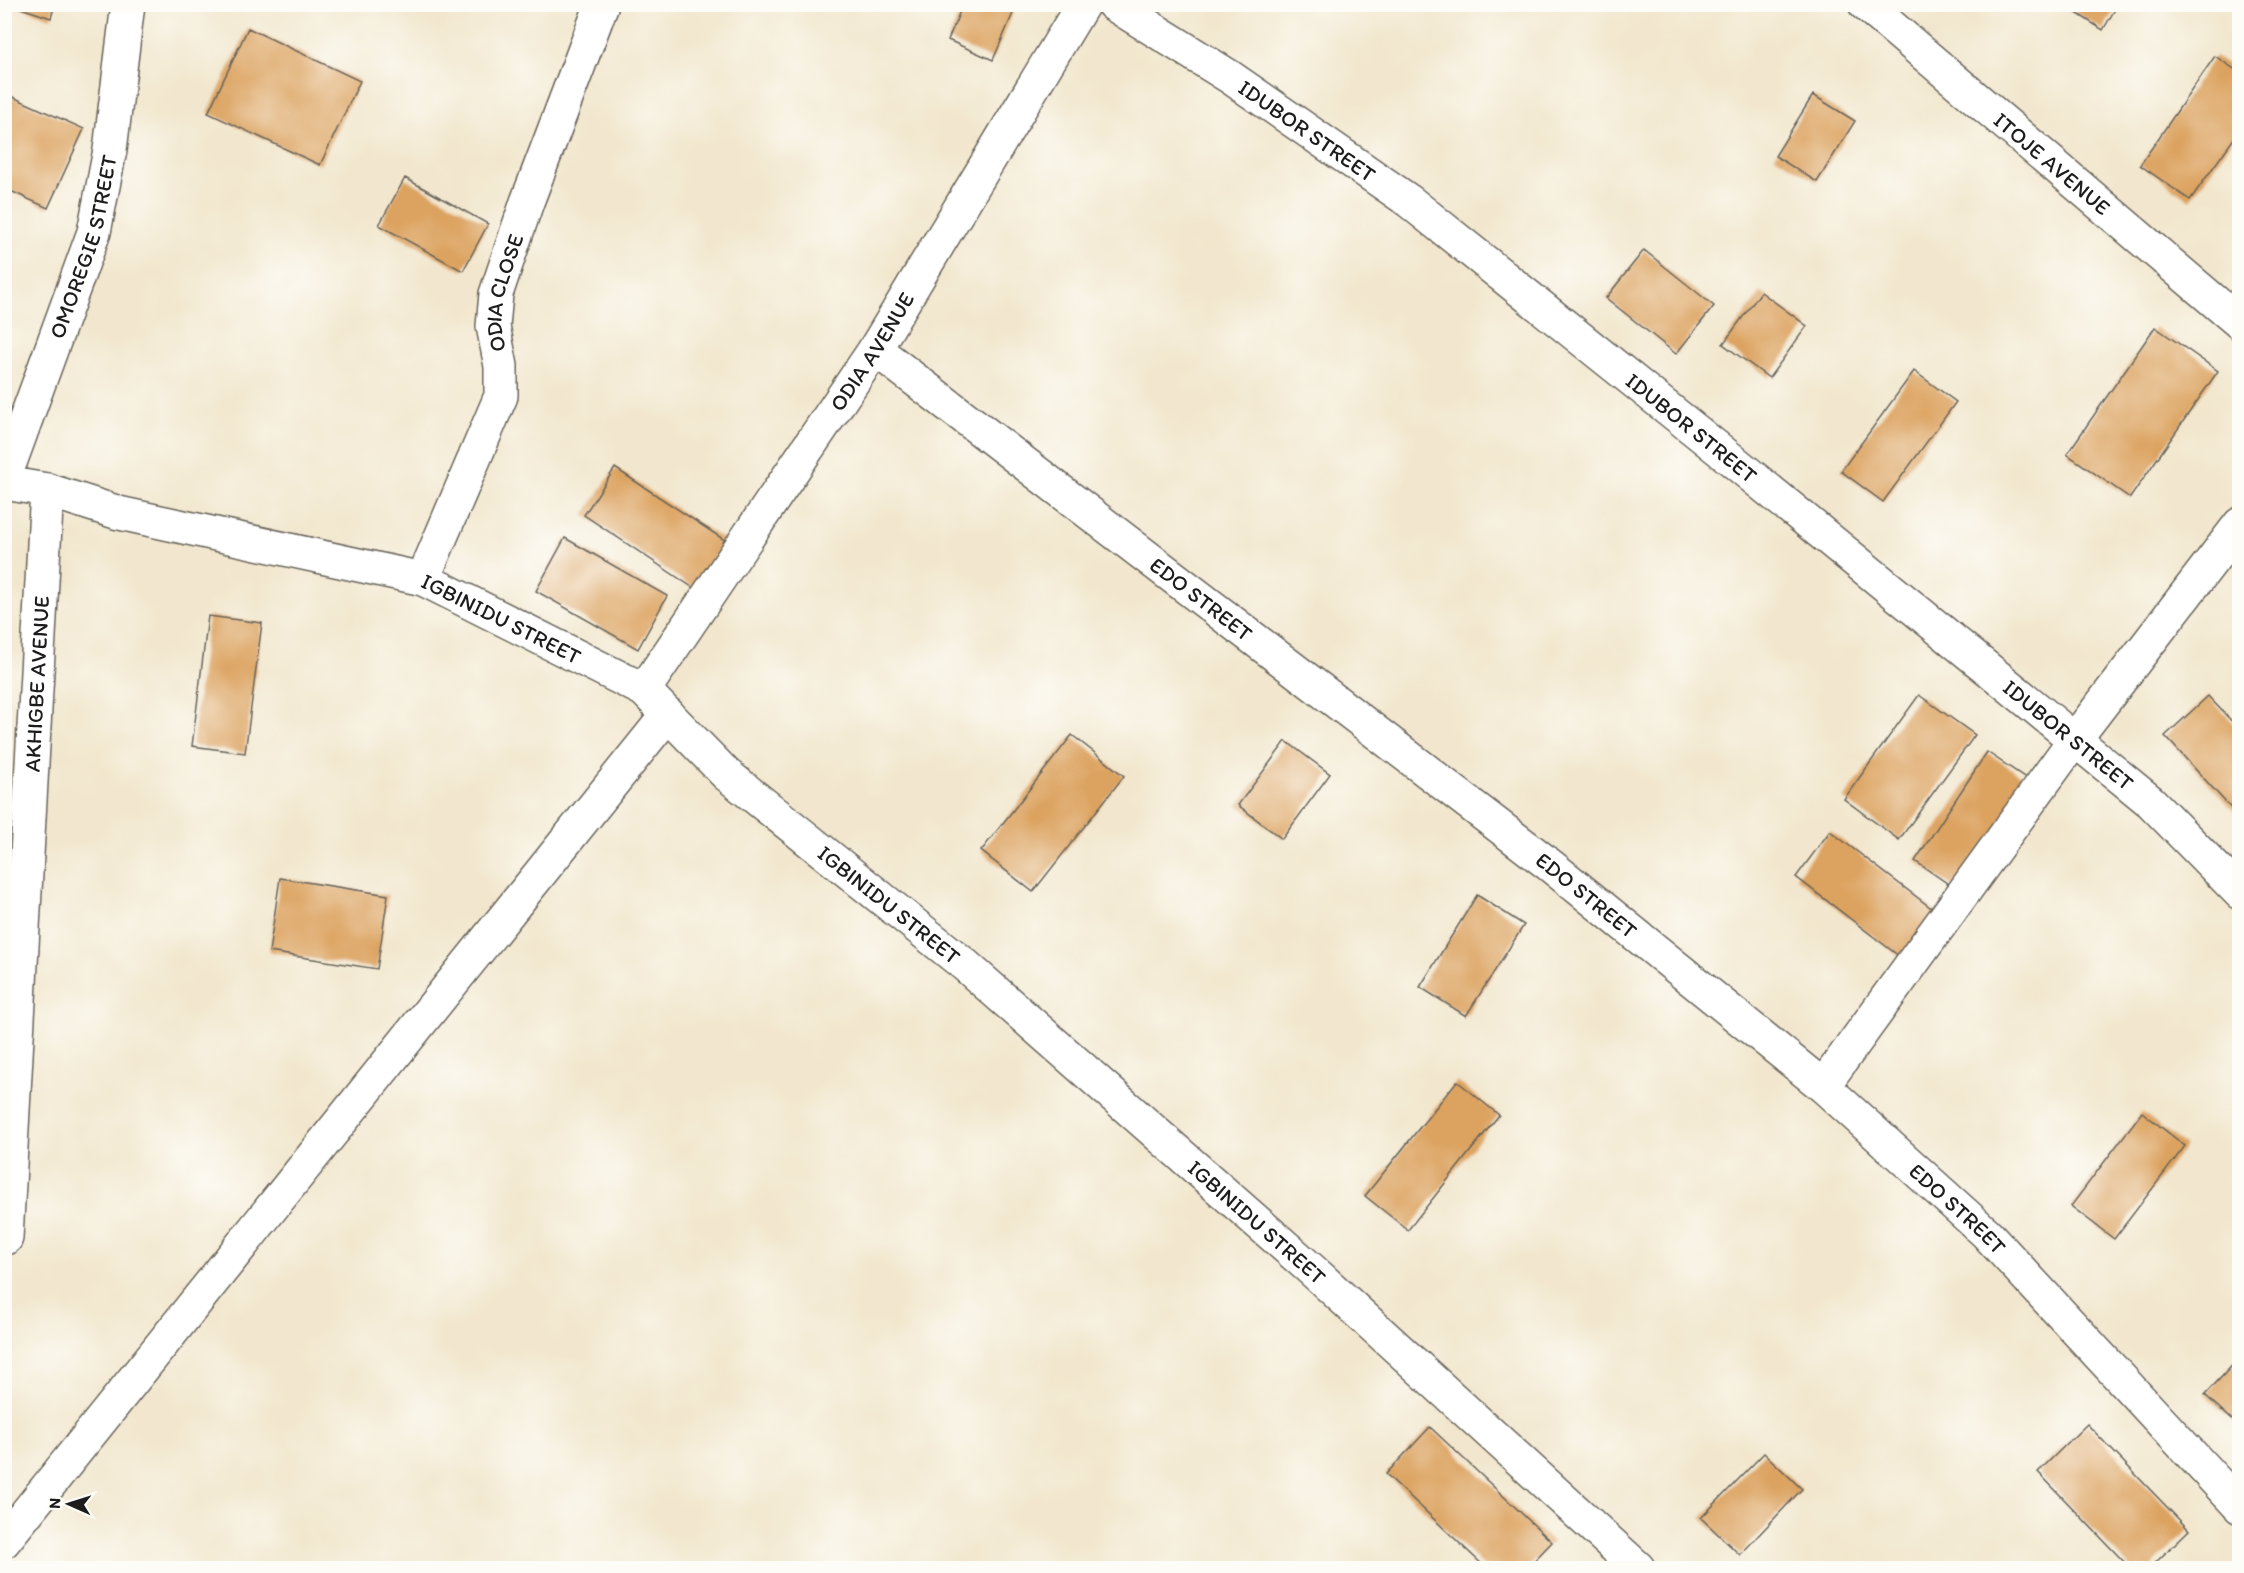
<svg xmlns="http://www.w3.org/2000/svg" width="2244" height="1573" font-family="Itim,sans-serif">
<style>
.building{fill:#dca25e}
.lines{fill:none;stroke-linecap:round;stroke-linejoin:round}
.minor-casing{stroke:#67635a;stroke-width:36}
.minor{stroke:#fff;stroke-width:33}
.labels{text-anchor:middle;stroke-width:4.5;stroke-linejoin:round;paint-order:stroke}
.street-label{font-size:22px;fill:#1c1c1c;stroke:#fdfcf7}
</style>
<rect width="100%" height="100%" fill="#fdfcf7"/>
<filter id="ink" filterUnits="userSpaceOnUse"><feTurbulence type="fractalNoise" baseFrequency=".0167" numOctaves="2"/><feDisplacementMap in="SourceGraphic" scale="12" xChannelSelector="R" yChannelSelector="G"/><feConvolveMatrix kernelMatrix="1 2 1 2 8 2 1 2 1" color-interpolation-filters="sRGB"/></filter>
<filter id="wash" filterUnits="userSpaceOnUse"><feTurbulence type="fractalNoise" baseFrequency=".008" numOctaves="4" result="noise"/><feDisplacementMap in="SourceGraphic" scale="24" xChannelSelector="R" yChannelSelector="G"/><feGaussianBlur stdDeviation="1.35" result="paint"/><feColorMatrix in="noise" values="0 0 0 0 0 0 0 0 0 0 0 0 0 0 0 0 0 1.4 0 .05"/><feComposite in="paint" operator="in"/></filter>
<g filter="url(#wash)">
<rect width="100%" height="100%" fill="#f2e7ce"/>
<g id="blocks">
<path class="building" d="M9 4H55L51 18Z
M963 4H1017L993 60 948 40Z
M2073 4H2118L2103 30 2070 9Z
M248 28 360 81 320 165 208 113Z
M2215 56 2240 73V130L2190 200 2140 165Z
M4 93 84 129 48 208 4 188Z
M1813 95 1855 121 1817 182 1775 156Z
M405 178 488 224 463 271 379 225Z
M1644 250 1714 306 1676 354 1606 298Z
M1761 292 1807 326 1769 378 1723 344Z
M2155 327 2218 371 2130 498 2067 454Z
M1914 371 1956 402 1883 502 1841 471Z
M615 468 726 541 695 589 584 515Z
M565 538 667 596 638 649 536 591Z
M208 616 262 623 245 753 192 746Z
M1919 695 1975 735 1899 840 1844 799Z
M2208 696 2240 730V818L2165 736Z
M1072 735 1124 776 1033 892 981 851Z
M1286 741 1330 774 1282 839 1238 805Z
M1987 752 2036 785 1963 894 1915 861Z
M1830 831 1939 914 1904 960 1796 877Z
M280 878 388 895 377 969 269 952Z
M1477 895 1524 925 1466 1016 1420 987Z
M1457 1081 1499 1115 1408 1230 1365 1196Z
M2142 1112 2185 1146 2114 1239 2071 1206Z
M2240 1357V1427L2205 1395Z
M2087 1424 2189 1530 2150 1568H2130L2038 1472Z
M1430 1427 1552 1542 1527 1568H1486L1386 1474Z
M1764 1453 1802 1489 1740 1555 1701 1518Z"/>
</g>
</g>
<g filter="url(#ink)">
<use href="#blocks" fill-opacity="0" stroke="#67635a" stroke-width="1.5"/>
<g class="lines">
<g class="minor-casing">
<g id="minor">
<path id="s1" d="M1113 4 1230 77 1409 201 1721 451 2151 802 2240 893"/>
<path id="s2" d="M1865 4 2240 323"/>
<path id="s3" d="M875 349 1551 866 1823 1086 1986 1233 2240 1507"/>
<path id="s4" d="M4 479 94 232 110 150 128 4"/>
<path id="s5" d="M4 483 47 490 119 513 423 579 644 690 726 774 965 965 1313 1271 1638 1568"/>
<path id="s6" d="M423 579 501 396V366L493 326 496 294 527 202 602 4"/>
<path id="s7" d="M644 690 875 349 1083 4"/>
<path d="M1823 1086 2075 739 2240 524"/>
<path id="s8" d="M6 1238 47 490"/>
<path d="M4 1541 668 714"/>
</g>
</g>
<use href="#minor" class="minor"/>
</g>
</g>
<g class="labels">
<g class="street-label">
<text dy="8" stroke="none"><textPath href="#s1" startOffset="232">IDUBOR STREET</textPath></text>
<text dy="8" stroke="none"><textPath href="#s2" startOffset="246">ITOJE AVENUE</textPath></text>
<text dy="8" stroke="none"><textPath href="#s4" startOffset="246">OMOREGIE STREET</textPath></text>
<text dy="8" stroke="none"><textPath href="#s6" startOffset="304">ODIA CLOSE</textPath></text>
<text dy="8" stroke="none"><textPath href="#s7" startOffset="408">ODIA AVENUE</textPath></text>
<text dy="8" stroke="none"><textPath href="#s1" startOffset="718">IDUBOR STREET</textPath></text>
<text dy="8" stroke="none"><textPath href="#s3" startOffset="411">EDO STREET</textPath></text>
<text dy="8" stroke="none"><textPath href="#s5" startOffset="518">IGBINIDU STREET</textPath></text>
<text dy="8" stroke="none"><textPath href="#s8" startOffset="555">AKHIGBE AVENUE</textPath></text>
<text dy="8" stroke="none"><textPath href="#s1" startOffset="1204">IDUBOR STREET</textPath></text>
<text dy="8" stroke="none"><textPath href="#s3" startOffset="897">EDO STREET</textPath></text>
<text dy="8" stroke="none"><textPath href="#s5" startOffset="1004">IGBINIDU STREET</textPath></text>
<text dy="8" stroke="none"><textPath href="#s3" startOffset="1383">EDO STREET</textPath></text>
<text dy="8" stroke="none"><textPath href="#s5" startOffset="1490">IGBINIDU STREET</textPath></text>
</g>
</g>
<rect width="2244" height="1573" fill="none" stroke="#fdfcf7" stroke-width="24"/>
<g transform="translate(69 1504) rotate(273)" stroke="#fdfcf7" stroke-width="4.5" paint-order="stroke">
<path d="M0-4.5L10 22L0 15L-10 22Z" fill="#1c1c1c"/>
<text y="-9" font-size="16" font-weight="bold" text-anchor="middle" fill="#1c1c1c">N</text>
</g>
</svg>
